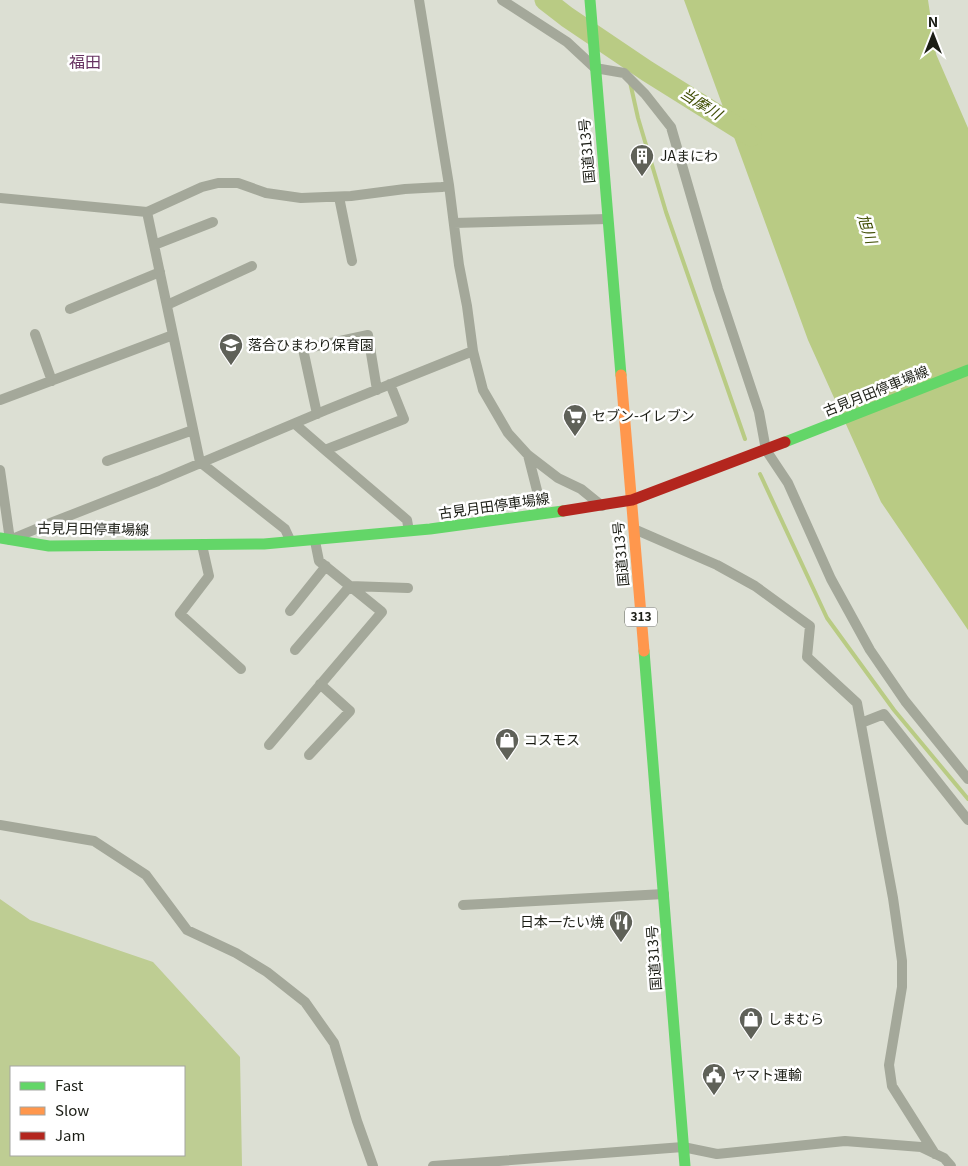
<svg xmlns="http://www.w3.org/2000/svg" width="968" height="1166" font-family="Georgia,'Noto Sans JP',serif">
<style>
.forest{fill:#becd93;fill-rule:evenodd}
.water{fill:#b9cb84}
.lines{fill:none;stroke-linecap:round;stroke-linejoin:round}
.stream{stroke:#b9cb84;stroke-width:4}
.river{stroke:#b9cb84;stroke-width:21}
.street{stroke:#a4a89a;stroke-width:10}
.fast{stroke:#63d668;stroke-width:11}
.slow{stroke:#ff974d;stroke-width:11}
.jam{stroke:#b3261e;stroke-width:11}
.labels{text-anchor:middle;stroke-width:5;stroke-linejoin:round;paint-order:stroke}
.shield{fill:#fff;stroke:#5f615b;stroke-width:1}
.shield-label{font-size:12px;font-weight:bold;fill:#1b1d15}
.street-label{font-size:14px;fill:#1b1d15;stroke:#fff}
.poi-label{font-size:14px;fill:#1b1d15;stroke:#fff;text-anchor:start}
.water-label{font-size:15px;font-style:italic;fill:#404e04;stroke:#fff}
.quarter-label{font-size:16px;fill:#673362;stroke:#fff}
</style>
<rect width="100%" height="100%" fill="#dcdfd3"/>
<path class="forest" d="M0 899 30 920 153 962 240 1057 242 1166H0ZM11 1067H184V1155H11Z"/>
<path class="water" d="M684 0H928L936 54 968 128V630L881 502 808 340Z"/>
<g class="lines">
<path class="stream" d="M624 55 628 73
M630 82 638 118 666 212 745 439
M760 474 827 618 894 710 968 799"/>
<path class="river" d="M545 0 567 17 647 71 751 136"/>
<path class="street" d="M419 0 449 185 459 265 467 306 473 351 483 390 508 433 528 455 558 478 581 489 602 506
M502 0 567 42 595 68 624 73 645 94 671 127 718 289 759 412 766 450 788 483 831 579 870 650 905 701 968 779
M339 197 352 261
M0 198 147 212 202 187 218 183H238L266 193 301 198 351 196 405 189 442 187 449 185
M147 212 200 462 285 529 291 542
M454 223 608 219
M154 245 213 222
M167 305 252 266
M70 309 160 272
M35 334 52 381
M0 400 173 335
M317 414 303 349 368 335 377 390
M295 424 325 450 404 419 390 384
M325 450 407 520 409 531
M528 455 543 514
M107 461 193 430
M0 470 10 540
M634 529 717 565 755 586 810 626 807 657 857 703 893 898 902 961V987L889 1065 892 1086 935 1154
M12 539 48 524 158 481 326 410 473 351
M202 545 209 576 180 614 241 669
M290 611 326 566
M295 650 350 586 408 588
M861 723 884 714 968 820
M269 745 382 612 319 561 315 541
M309 755 350 711 320 684
M0 825 94 841 146 875 187 930 236 953 267 972 305 1002 334 1043 357 1121 373 1166
M463 905 664 894
M433 1166 683 1147 717 1154 845 1141 921 1147 944 1158 951 1166"/>
<path class="fast" d="M590 0 621 375
M785 442 968 370
M0 538 49 546 264 544 430 529 563 511
M644 651 685 1166"/>
<path class="slow" d="M621 375 644 651"/>
<path class="jam" d="M563 511 632 500 785 442"/>
</g>
<defs>
<g id="building-pin" transform="scale(1.25)"><path d="M0 17L-7.5 6A9.5 9.5 0 1 1 7.5 6Z" fill="#5f6158" stroke="#fff"/><path d="M-4-6H4V6H1V3H-1V6H-4ZM-2.5-4.3h1.7v1.8h-1.7ZM.8-4.3h1.7v1.8H.8ZM-2.5-1h1.7V.8h-1.7ZM.8-1h1.7V.8H.8Z" fill="#fff"/></g>
<g id="school-pin" transform="scale(1.25)"><path d="M0 17L-7.5 6A9.5 9.5 0 1 1 7.5 6Z" fill="#5f6158" stroke="#fff"/><path d="M0-5L7-2L0 1L-7-2ZM-4 1L0 2.5L4 1V4Q0 6-4 4Z" fill="#fff"/></g>
<g id="supermarket-pin" transform="scale(1.25)"><path d="M0 17L-7.5 6A9.5 9.5 0 1 1 7.5 6Z" fill="#5f6158" stroke="#fff"/><path d="M-6-5.5h2.5l.6 2H6L4.5 2H-2.5L-4.4-4H-6ZM-1.5 3.2a1.3 1.3 0 1 0 .1 0ZM3 3.2a1.3 1.3 0 1 0 .1 0Z" fill="#fff"/></g>
<g id="shop-pin" transform="scale(1.25)"><path d="M0 17L-7.5 6A9.5 9.5 0 1 1 7.5 6Z" fill="#5f6158" stroke="#fff"/><path d="M-5-2.5h2.3a2.7 3.5 0 0 1 5.4 0H5L5.5 6h-11ZM-1.5-2.5h3a1.5 2.3 0 0 0-3 0Z" fill="#fff"/></g>
<g id="restaurant-pin" transform="scale(1.25)"><path d="M0 17L-7.5 6A9.5 9.5 0 1 1 7.5 6Z" fill="#5f6158" stroke="#fff"/><path d="M-5-6h1v4h1v-4h1v4h1v-4h1v5L-1.5 .5V6h-2V.5L-5-1ZM5-6V6H3V1.5H1.5Q1.5-4 5-6Z" fill="#fff"/></g>
<g id="civic-pin" transform="scale(1.25)"><path d="M0 17L-7.5 6A9.5 9.5 0 1 1 7.5 6Z" fill="#5f6158" stroke="#fff"/><path d="M-.6-6.5H3V-4.5H.6V-3L4-1V1h2V6H-6V1h2V-1L-.6-3ZM-1.2 2.5V6h2.4V2.5Z" fill="#fff"/></g>
</defs>
<g fill-rule="evenodd">
<use href="#building-pin" x="642" y="156"/>
<use href="#school-pin" x="231" y="345"/>
<use href="#supermarket-pin" x="575" y="416"/>
<use href="#shop-pin" x="507" y="740"/>
<use href="#restaurant-pin" x="621" y="922"/>
<use href="#shop-pin" x="751" y="1019"/>
<use href="#civic-pin" x="714" y="1075"/>
</g>
<g class="labels">
<rect class="shield" x="625" y="607.5" width="32" height="19" rx="4"/>
<g class="shield-label">
<text x="641" y="621">313</text>
</g>
<g class="street-label">
<text transform="translate(587 151) rotate(-95)" y="5">国道313号</text>
<text transform="translate(876 391) rotate(-22)" y="5">古見月田停車場線</text>
<text transform="translate(494 506) rotate(-8)" y="5">古見月田停車場線</text>
<text transform="translate(93 529) rotate(1)" y="5">古見月田停車場線</text>
<text transform="translate(621 554) rotate(-95)" y="5">国道313号</text>
<text transform="translate(654 958) rotate(-94)" y="5">国道313号</text>
</g>
<g class="poi-label">
<text x="660" y="161">JAまにわ</text>
<text x="248" y="350">落合ひまわり保育園</text>
<text x="592" y="421">セブン-イレブン</text>
<text x="524" y="745">コスモス</text>
<text x="604" y="927" text-anchor="end">日本一たい焼</text>
<text x="768" y="1024">しまむら</text>
<text x="732" y="1080">ヤマト運輸</text>
</g>
<g class="water-label">
<text transform="translate(701 104) rotate(32)" y="5">当摩川</text>
<text transform="translate(867 229) rotate(72)" y="5">旭川</text>
</g>
<g class="quarter-label">
<text x="85" y="68">福田</text>
</g>
</g>
<rect x="10" y="1066" width="175" height="90" fill="#ffffff" stroke="#a4a5a1"/>
<rect x="20" y="1082" width="25" height="8" fill="#63d668" stroke="#a4a5a1"/>
<text x="55" y="1091" font-size="15" fill="#1b1d15">Fast</text>
<rect x="20" y="1107" width="25" height="8" fill="#ff974d" stroke="#a4a5a1"/>
<text x="55" y="1116" font-size="15" fill="#1b1d15">Slow</text>
<rect x="20" y="1132" width="25" height="8" fill="#b3261e" stroke="#a4a5a1"/>
<text x="55" y="1141" font-size="15" fill="#1b1d15">Jam</text>
<g transform="translate(933 35)" stroke="#ffffff" stroke-width="4" paint-order="stroke">
<path d="M0-4L9 19L0 12L-9 19Z" fill="#1b1d15"/>
<text y="-8" font-size="14" font-weight="bold" text-anchor="middle" fill="#1b1d15">N</text>
</g>
</svg>
